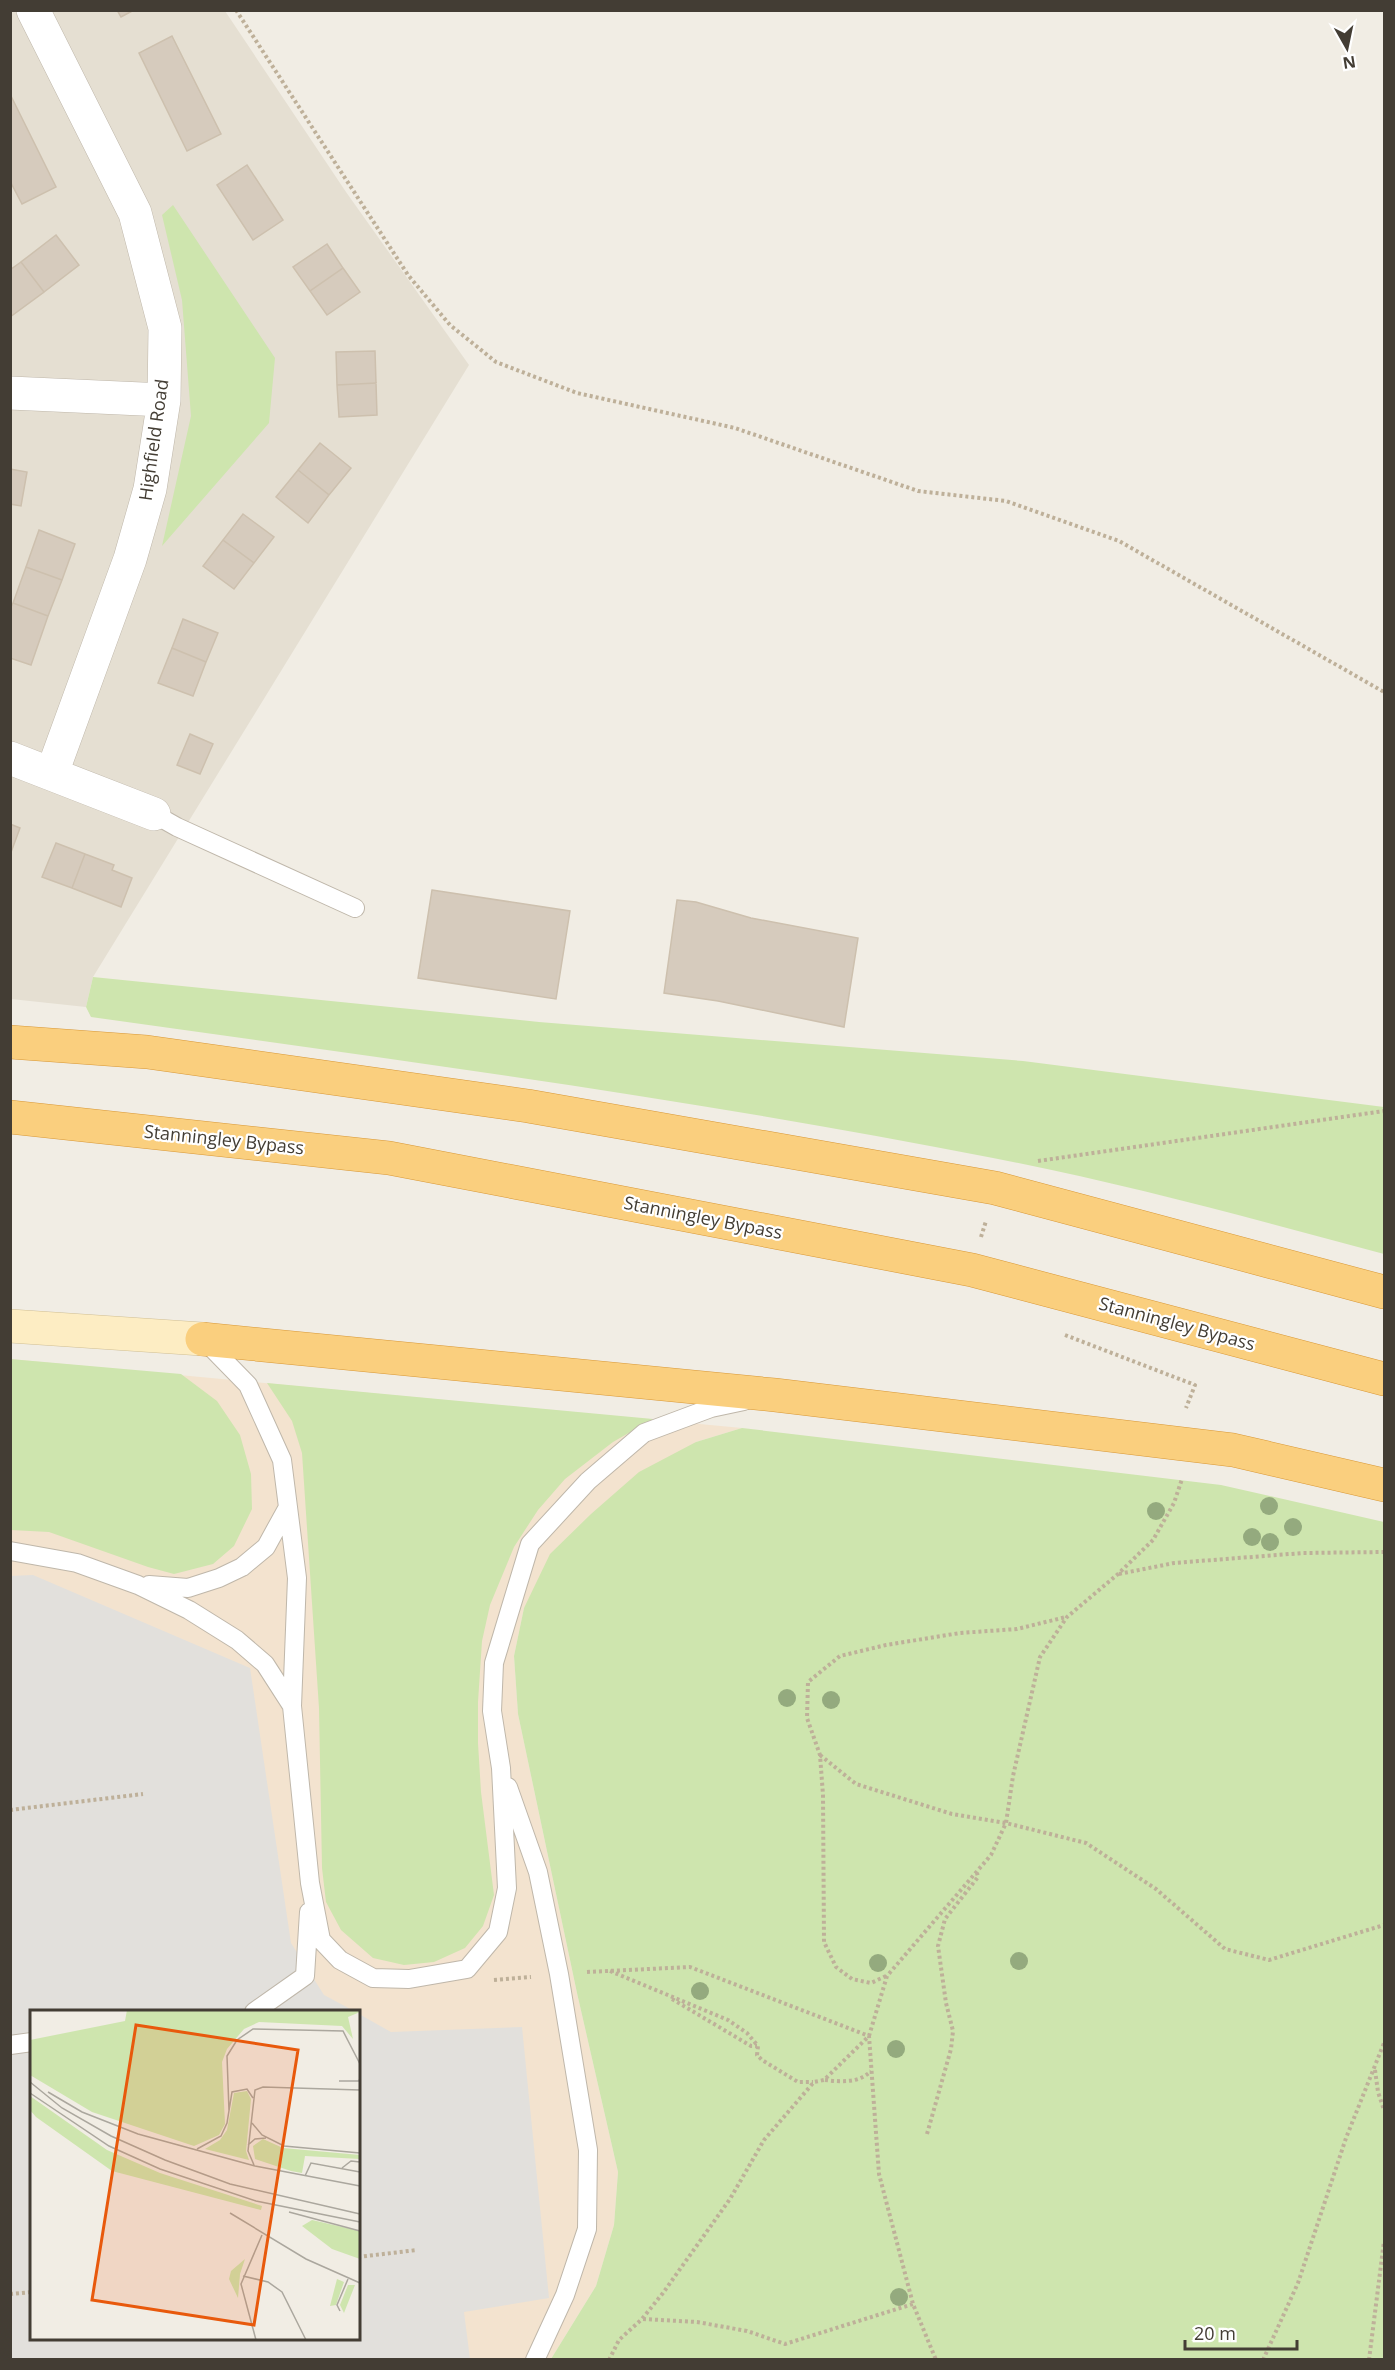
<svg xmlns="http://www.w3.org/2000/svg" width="1395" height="2370" font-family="'Open Sans',sans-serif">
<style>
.residential{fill:#e5dfd2}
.commercial{fill:#f3e3cf;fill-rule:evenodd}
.green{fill:#cee5ae}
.parking{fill:#e2e0dc}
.building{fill:#d6cbbd;stroke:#cdc0ae;stroke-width:1.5}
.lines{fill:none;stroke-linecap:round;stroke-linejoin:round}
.service-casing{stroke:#bfb7aa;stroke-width:20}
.minor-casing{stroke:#bfb7aa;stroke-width:34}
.secondary-casing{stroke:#d0bf95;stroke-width:34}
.trunk-casing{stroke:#d89838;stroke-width:34}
.path{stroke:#beb099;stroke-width:4;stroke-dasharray:3 3;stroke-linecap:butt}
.service{stroke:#fff;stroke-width:18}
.minor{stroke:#fff;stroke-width:33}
.secondary{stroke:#fdedc3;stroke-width:33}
.trunk{stroke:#facf7e;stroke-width:33}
.tree{fill:#94aa7e}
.labels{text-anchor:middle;stroke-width:4.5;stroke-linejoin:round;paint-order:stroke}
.street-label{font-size:18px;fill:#433d34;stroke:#fff}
.inset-road{fill:none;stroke:#aba79e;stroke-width:1.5}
.view{fill:#e8590c;fill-opacity:0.15;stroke:#e8590c;stroke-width:3}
.inset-edge{fill:none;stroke:#433d34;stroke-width:3}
</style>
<rect width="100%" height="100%" fill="#f1ede4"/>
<path class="residential" d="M10 11H225L346 192 469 365 93 977 86 1007 11 999Z"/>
<path class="commercial" d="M10 1359 742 1428 696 1442 524 1608 514 1656 518 1714 577 1993 618 2172 614 2225 596 2286 551 2359H11ZM32 2012H358V2338H32Z"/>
<path class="green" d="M173 205 275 358 269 423 162 546 191 416 182 300 162 215Z
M93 977 539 1022 1023 1061 1384 1107V1254C1255 1219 1125 1184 993 1158 694 1099 392 1059 91 1017L86 1007Z
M10 1359 181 1374 217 1401 240 1435 251 1474 252 1509 234 1546 213 1564 174 1574 148 1567 49 1532 11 1530Z
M267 1383 653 1419 613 1442 565 1479 538 1510 514 1547 490 1605 482 1641 478 1702V1743L481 1792 494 1895 483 1926 465 1948 434 1962 404 1965 373 1958 341 1930 326 1902 322 1868 319 1708 302 1453 292 1421Z
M742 1428 1221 1485 1384 1522V2359H551L596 2286 614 2225 618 2172 577 1993 518 1714 514 1656 524 1608 550 1554 591 1514 639 1472 696 1442Z"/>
<path class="parking" d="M33 1575 250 1668 291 1943 324 1995 354 2011 32 2012V2338H358L359 2014 391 2032 522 2027 549 2298 464 2312 470 2359H11L10 1576Z"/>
<path class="building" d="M117 10H134L121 17Z
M172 36 221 134 187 151 139 53Z
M10 94 56 187 22 204 10 181Z
M247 165 283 220 253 240 217 185Z
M56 235 79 265 44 292 21 262Z
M327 244 343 268 310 291 293 267Z
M21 262 44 292 10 317V270Z
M343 268 360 292 327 315 310 291Z
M375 351 376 383 337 385 336 352Z
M376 383 377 415 339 417 337 385Z
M320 443 351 468 329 495 298 470Z
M10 469 27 472 21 506 10 504Z
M298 470 329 495 308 523 276 497Z
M243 514 274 537 254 563 223 540Z
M39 530 75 544 62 580 26 567Z
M223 540 254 563 234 589 203 566Z
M26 567 62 580 48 616 13 603Z
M13 603 48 616 31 665 10 658V609Z
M183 619 218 633 206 662 172 648Z
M172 648 206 662 193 696 158 683Z
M190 734 213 744 200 774 177 765Z
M10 824 20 828 10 855Z
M56 843 85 854 72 888 42 877Z
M85 854 114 865 112 870 132 878 121 907 72 888Z
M432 890 570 911 556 999 418 978Z
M677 900 696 902 751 918 858 938 844 1027 718 1001 664 993Z"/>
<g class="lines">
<g class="service-casing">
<path id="service" d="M154 814 177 827 355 908
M206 1342 248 1385 282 1460 297 1578 292 1706 310 1883 321 1940 340 1960 373 1978 409 1979 467 1969 498 1932 507 1888 501 1768 492 1711 494 1663 530 1544 588 1481 644 1433 711 1408 744 1401
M10 1551 77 1563 138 1585 189 1610 237 1640 265 1664 292 1706
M149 1585 188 1588 219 1578 242 1567 266 1547 288 1507
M508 1787 538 1872 559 1974 588 2150 587 2229 565 2295 535 2360
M254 2012 305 1976 309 1912
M10 2045 32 2042"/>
</g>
<g class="minor-casing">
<path id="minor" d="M33 10 135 213 165 328 164 400 150 489 130 559 52 773
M10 393 164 400
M10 758 154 814"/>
</g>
<g class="secondary-casing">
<path id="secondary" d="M10 1326 202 1339"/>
</g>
<g class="trunk-casing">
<path id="trunk" d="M10 1042 147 1052 528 1106 995 1188 1384 1292
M10 1117 389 1158 972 1270 1384 1379
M202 1339 775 1395 1233 1450 1384 1485"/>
</g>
<path class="path" d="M236 10 408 275 450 325 496 362 577 393 735 428 918 491 1006 501 1119 541 1384 692
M1038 1161 1384 1111
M981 1237 986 1221
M1065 1335 1195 1385 1186 1408
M1119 1574 1174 1563 1303 1553 1384 1552
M820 1755 856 1784 952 1814 1006 1823 1086 1843 1156 1889 1225 1949 1269 1960 1384 1925
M10 1810 143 1794
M610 1971 728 2020 747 2033 758 2046 757 2055 762 2060 798 2082H813
M587 1972 690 1967 869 2036 879 2174 913 2304 936 2360
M886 1976 871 1983 852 1979 836 1967 824 1942 823 1795 820 1755 807 1718 808 1682 840 1656 886 1645 960 1633 1017 1629 1066 1617
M494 1980 531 1977
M672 1999 751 2046H757
M1375 2070 1378 2092 1384 2110
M825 2080C842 2082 859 2083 871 2071
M927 2134 951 2049 953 2031 946 2003 938 1946 945 1919 978 1877 977 1873
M358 2257 417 2250
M10 2294 32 2292
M643 2319 697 2322 747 2331 785 2344 913 2304
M609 2360 619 2340 642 2319 663 2293 730 2199 764 2140 814 2082 824 2080 869 2036 887 1976 991 1855 1006 1823 1013 1776 1040 1657 1067 1617 1118 1574 1153 1540 1174 1503 1182 1479
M1263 2360 1298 2283 1346 2138 1384 2043
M1369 2360 1384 2241"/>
<use href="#service" class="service"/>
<use href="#minor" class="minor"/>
<use href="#secondary" class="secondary"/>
<use href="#trunk" class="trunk"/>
</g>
<g class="tree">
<circle cx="1269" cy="1506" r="9"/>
<circle cx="1156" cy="1511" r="9"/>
<circle cx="1293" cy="1527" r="9"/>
<circle cx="1252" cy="1537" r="9"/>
<circle cx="1270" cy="1542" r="9"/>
<circle cx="787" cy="1698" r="9"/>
<circle cx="831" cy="1700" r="9"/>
<circle cx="1019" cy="1961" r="9"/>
<circle cx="878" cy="1963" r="9"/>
<circle cx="700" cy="1991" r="9"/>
<circle cx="896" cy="2049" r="9"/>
<circle cx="899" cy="2297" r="9"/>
</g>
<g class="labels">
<g class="street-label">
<text transform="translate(154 440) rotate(-82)" y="6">Highfield Road</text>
<text transform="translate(224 1140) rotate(6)" y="6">Stanningley Bypass</text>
<text transform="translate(703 1218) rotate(11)" y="6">Stanningley Bypass</text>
<text transform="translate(1177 1324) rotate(15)" y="6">Stanningley Bypass</text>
</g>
</g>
<g transform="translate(30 2010)">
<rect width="330" height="330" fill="#f1ede4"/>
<path d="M97 0H330V2L318 7 323 29 312 16 229 12 214 19 197 39 192 52 195 114 189 125 164 136 62 102 0 65V30L95 11ZM217 81 221 89 216 141 219 150 175 139 190 130 197 120 204 83ZM0 86 77 140 130 163 232 196 231 200 82 161 6 107 0 100ZM233 129 253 138 330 145V149L275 146 272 163 261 161 225 149 223 136ZM282 210 330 221V249L302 239 272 216ZM215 249 210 264 208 288 199 269 201 261ZM307 269 314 272 306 295 300 296ZM318 275H325L314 303 310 295Z" fill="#cee5ae"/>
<path class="inset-road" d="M309 71H329L330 68M0 72 32 98 81 126 135 150 200 174 330 204M18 82 52 102 108 124 225 156M0 83 79 136 130 159 226 191 330 212M199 101 197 46 207 30 223 19 313 21 330 54M222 113 232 125 254 136 330 143M218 135 225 129 236 128M167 139 191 126 197 113 202 82 217 79 223 88M224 155 218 141 225 80 233 77 330 80M225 156 330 176M312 158 321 151 330 152M275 166 281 153 330 162M259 202 330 221M200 203 276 249 330 273M213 266 238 272 252 282 276 330M310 301 307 295 318 269M226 330 211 274 232 225"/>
<path class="view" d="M106 15 268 40 224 315 62 290Z"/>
<rect width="330" height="330" class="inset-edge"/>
</g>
<rect width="1395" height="2370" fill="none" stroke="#433d34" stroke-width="24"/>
<g transform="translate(1347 48) rotate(171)" stroke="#ffffff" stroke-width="4.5" paint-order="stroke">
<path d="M0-4.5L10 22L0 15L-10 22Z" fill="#433d34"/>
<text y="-9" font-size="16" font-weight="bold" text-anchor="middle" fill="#433d34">N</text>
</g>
<path d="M1185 2340v9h112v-9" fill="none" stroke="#433d34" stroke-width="3"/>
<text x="1194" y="2340" font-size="18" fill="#433d34" stroke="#ffffff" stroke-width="4.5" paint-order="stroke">20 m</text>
</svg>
